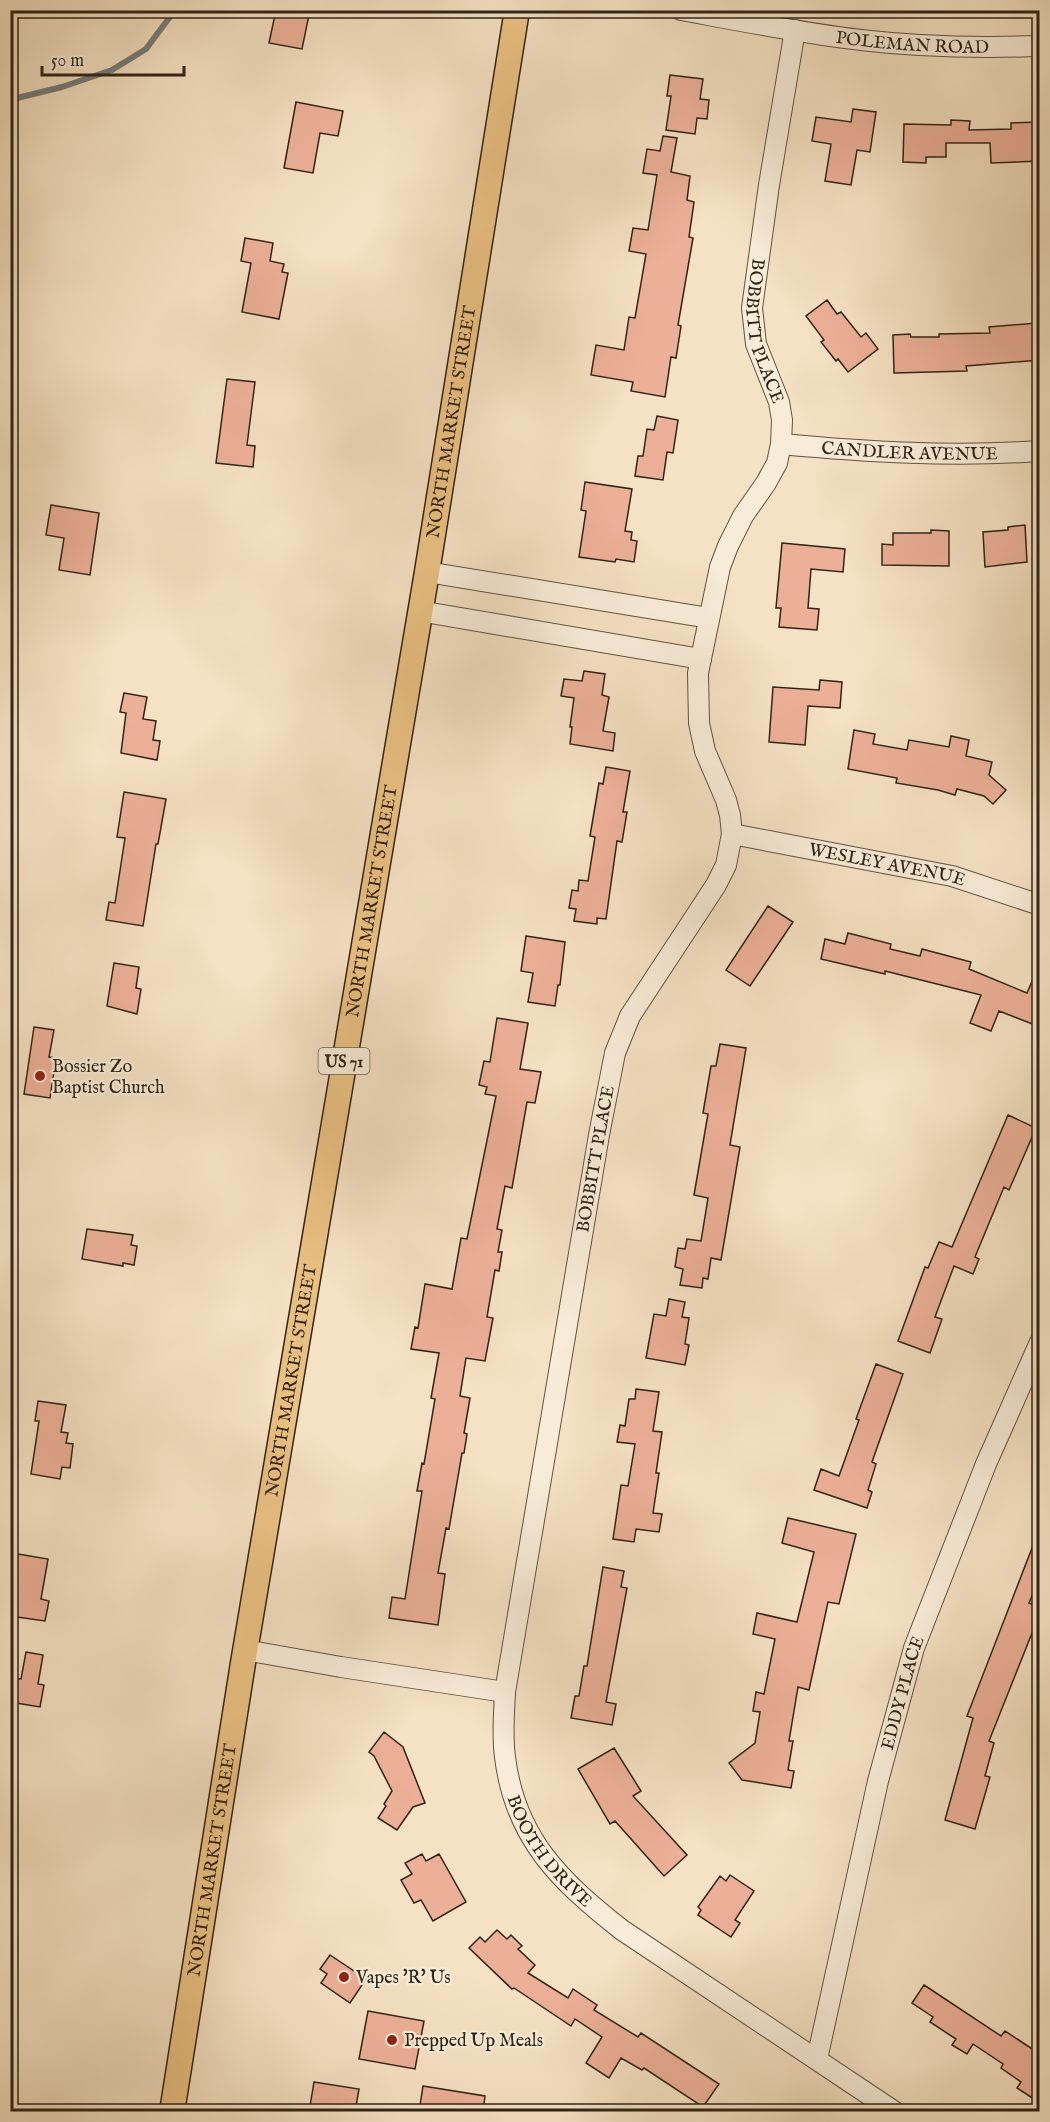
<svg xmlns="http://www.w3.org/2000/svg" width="1050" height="2122" font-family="'IM FELL English',serif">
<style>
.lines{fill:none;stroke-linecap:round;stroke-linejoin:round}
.stream{stroke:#757e7c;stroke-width:6}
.building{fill:#ecb098;stroke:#2f2416;stroke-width:1.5}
.minor-casing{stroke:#605341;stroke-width:22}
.major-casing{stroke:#2f2416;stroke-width:27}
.minor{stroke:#f8ecd8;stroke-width:20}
.major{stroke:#eac082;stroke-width:24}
.poi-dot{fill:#8f2418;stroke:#f8ecd8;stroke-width:2}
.labels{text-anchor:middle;stroke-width:4.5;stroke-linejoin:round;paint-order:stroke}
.shield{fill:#f8ecd8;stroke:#6b6050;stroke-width:1.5}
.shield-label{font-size:16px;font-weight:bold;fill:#2f2416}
.street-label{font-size:18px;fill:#2f2416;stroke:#f8ecd8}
.poi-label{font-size:18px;fill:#2f2416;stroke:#f8ecd8;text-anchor:start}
</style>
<rect width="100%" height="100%" fill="#f5e1c3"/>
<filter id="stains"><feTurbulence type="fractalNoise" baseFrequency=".00333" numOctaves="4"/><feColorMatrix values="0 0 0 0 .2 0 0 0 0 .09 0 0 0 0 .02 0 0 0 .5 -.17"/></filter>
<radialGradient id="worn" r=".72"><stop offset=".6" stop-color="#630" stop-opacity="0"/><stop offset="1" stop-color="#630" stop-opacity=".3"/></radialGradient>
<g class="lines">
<path class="stream" d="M10 96 17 98 62 87 112 70 146 49 175 10"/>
</g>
<path class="building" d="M276 10H310L302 49 269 43Z
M670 75 703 79 700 99 709 100 707 119 697 118 695 134 666 130 671 96H667Z
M296 102 343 111 338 136 320 133 313 173 284 168Z
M853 109 876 112 870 152 857 150 851 185 825 181 831 144 812 141 816 117 851 122Z
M951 120 970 121 969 130 1011 129V123L1040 122V161L991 163 990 143H946V157H926V163L903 162 904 124 951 125Z
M663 136 677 138 671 172 690 176 687 200 694 202 689 237 693 238 678 325 681 326 676 358 671 357 665 397 631 391 633 382 591 375 596 345 624 350 629 317 635 318 646 254 629 251 633 228 648 230 657 175 643 173 647 149 660 151Z
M245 238 273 243 270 261 284 264 282 272 288 273 279 319 242 312 251 263 241 261Z
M827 300 837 314 841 312 861 337 866 333 878 349 848 372 838 359 836 361 821 342 824 340 806 316Z
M1037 323 1040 360 966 366 967 371 894 373 893 335 910 334 911 337H939V334L990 333 989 327Z
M227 379 255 382 247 445 255 446 253 467 216 463Z
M657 416 678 420 673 453 667 452 663 480 635 476 638 456H643L647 429 654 430Z
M585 482 632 489 625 531 632 532 631 540 637 541 634 562 616 559 615 562 579 557 586 511 581 510Z
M51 505 99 513 90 575 59 570 64 538 46 535Z
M1025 525 1027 562 985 567 983 532 1008 530V527Z
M931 530 949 531V566L882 565V544L893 545V533H931Z
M782 543 845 549 843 572 811 569 808 608 819 609 817 630 779 627 781 608H776Z
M584 671 605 674 602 695 609 697 603 731 615 733 613 751 570 744 572 727H570L574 698 561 696 564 679 582 681Z
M820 680 842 682 840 708 808 706 805 745 769 742 773 687 819 690Z
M124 693 147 697 143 719 156 721 153 740 160 741 157 760 121 753 126 713 120 712Z
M854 730 875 734 873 744 907 750 909 740 949 747 951 736 969 740 966 756 992 762 989 775 1006 790 993 804 984 796 957 789 955 795 938 790 896 783 897 778 848 769Z
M606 767 630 771 623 812H627L622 842 617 841 606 919 597 918V924L574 921 576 909 569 908 572 890 578 891 579 880 588 881 595 837 590 836 599 783 603 784Z
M124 792 166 799 158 844H156L143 926 106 920 109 902 115 903 125 838 117 837Z
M768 906 793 922 750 986 726 970Z
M848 933 891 944 890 949 920 956 922 949 971 962 969 969 1027 993 1040 963V1027L999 1011 991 1031 970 1023 981 995 885 971V974L821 959 825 939 845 944Z
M526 936 565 942 560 985H558L555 1006 528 1002 533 973 521 971Z
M114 963 139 967 136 988 141 989 137 1014 107 1006Z
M497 1018 528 1023 520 1069 541 1072 535 1103 527 1102 512 1188 505 1186 497 1229 502 1230 498 1252H502L499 1271 495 1270 487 1317 493 1318 485 1361 466 1358 460 1396 470 1398 464 1433 467 1434 464 1453H462L449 1529 446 1528 438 1573 445 1574 438 1625 389 1618 392 1597 405 1599 422 1491H417L422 1463 424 1464 435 1399 431 1398 439 1353 411 1349 415 1327 418 1328 425 1284 452 1289 461 1238 467 1239 496 1096 485 1094 487 1087 479 1085 484 1061 490 1062Z
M34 1027 54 1030 49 1057 56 1058 50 1098 24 1094Z
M720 1044 746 1048 730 1145 740 1147 721 1260 711 1258 708 1279 703 1278 702 1288 680 1285 683 1269 675 1267 678 1248 685 1249 687 1239 701 1241 708 1198 694 1195 708 1114 703 1113 711 1066H716Z
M1008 1115 1036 1128 1009 1190 1004 1187 975 1257 979 1259 973 1274 954 1266 935 1317 942 1319 930 1353 898 1341 925 1267 928 1268 939 1242 952 1247Z
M87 1229 133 1235 131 1245 137 1246 134 1265 123 1263V1266L82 1259Z
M669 1299 685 1302 682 1317 689 1318 685 1344 689 1345 685 1365 646 1358 654 1314 666 1316Z
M876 1364 903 1374 872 1462 876 1464 868 1490 872 1492 867 1508 814 1490 821 1469 839 1476 859 1420 856 1419Z
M636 1389 659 1392 653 1431 662 1432 656 1473H659L653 1513 662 1514 659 1532 636 1529 634 1542 613 1539 621 1485 628 1486 635 1444 617 1442 620 1425 625 1426 629 1399H635Z
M38 1401 66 1405 61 1432 68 1433 66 1443 73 1444 70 1468 62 1467 60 1479 31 1474 39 1421H35Z
M788 1518 856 1534 839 1604 828 1602 809 1690 798 1687 789 1741H793L788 1770 794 1771 791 1788 742 1780 729 1763 755 1743 760 1712 753 1711 756 1692 764 1694 775 1639 753 1634 757 1613 797 1622 814 1552 782 1543Z
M1039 1530 1040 1577 1029 1603 1040 1607V1613L989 1741 994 1743 985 1776 990 1777 975 1829 945 1820 973 1718 967 1716Z
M18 1554 48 1559 41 1599 49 1601 45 1621 10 1616V1598Z
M603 1567 624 1571 621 1587 627 1588 606 1702 616 1704 612 1725 571 1718 575 1696H579L584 1666H587Z
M26 1652 43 1655 38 1684 44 1685 40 1707 10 1702V1678L21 1679Z
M384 1732 403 1747 425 1803 413 1807 397 1830 378 1818 386 1806 384 1804 392 1791 374 1756 369 1752Z
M614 1748 641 1791 633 1796 687 1855 664 1876 615 1821 610 1824 578 1769Z
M422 1854 426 1861 439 1854 466 1902 433 1921 421 1900 414 1903 401 1880 412 1874 405 1863Z
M730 1875 754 1891 735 1920 740 1923 731 1937 698 1915 701 1910 698 1907 720 1876 726 1881Z
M497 1930 507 1939 511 1935 522 1946 518 1949 535 1965 528 1973 568 1998 573 1989 597 2005 594 2010 638 2037 641 2033 719 2084 703 2107 644 2068 642 2070 621 2058 609 2078 586 2063 602 2037 575 2019 571 2026 514 1988 512 1989 469 1948 480 1937 485 1942Z
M330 1955 366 1979 350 2003 321 1983 327 1974 320 1969Z
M924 1985 1001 2036 1005 2031 1040 2054V2103L1017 2088 1021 2082 1001 2068 1003 2064 973 2044 967 2054 952 2045 956 2039 930 2022 933 2017 912 2003Z
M368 2011 424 2021 415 2069 359 2059Z
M314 2082 359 2089 355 2112H309Z
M423 2086 485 2096 483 2112H419Z"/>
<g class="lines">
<g class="minor-casing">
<g id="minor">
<path id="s1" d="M681 10C741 21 801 33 861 40 920 47 980 48 1040 46"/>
<path id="s2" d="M795 30 769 185 752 308 756 344 779 402 782 420 781 444 777 463 766 483 743 516 728 546 720 567 698 673 699 723 705 751 726 800 730 815 732 834 726 865 716 885 630 1016 615 1053 599 1135 505 1692C504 1714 502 1735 505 1757 515 1839 561 1882 622 1930L895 2112"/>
<path id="s3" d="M781 444C867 452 953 457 1040 451"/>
<path d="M427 572 709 618"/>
<path d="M419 611 701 659"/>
<path id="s4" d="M732 834 952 876 1040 905"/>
<path d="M245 1650 341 1667 505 1692"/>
<path id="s5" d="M817 2059 878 1781 914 1648 986 1464 1040 1342"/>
</g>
</g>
<g class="major-casing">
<g id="major">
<path id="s6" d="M172 2112 243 1663 427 572 517 10"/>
</g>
</g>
<use href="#minor" class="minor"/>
<use href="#major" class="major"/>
</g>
<g class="poi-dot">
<circle cx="40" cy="1076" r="6"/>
<circle cx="344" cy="1977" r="6"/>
<circle cx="392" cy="2040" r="6"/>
</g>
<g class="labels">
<rect class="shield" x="318.5" y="1048" width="51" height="26" rx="4.5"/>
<g class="shield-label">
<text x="344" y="1067">US 71</text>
</g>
<g class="street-label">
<text dy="6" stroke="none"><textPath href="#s1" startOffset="234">POLEMAN ROAD</textPath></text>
<text dy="6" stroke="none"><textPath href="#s2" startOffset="306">BOBBITT PLACE</textPath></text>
<text dy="6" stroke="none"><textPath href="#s6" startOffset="1713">NORTH MARKET STREET</textPath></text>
<text dy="6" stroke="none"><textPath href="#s3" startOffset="129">CANDLER AVENUE</textPath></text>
<text dy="6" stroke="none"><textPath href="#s4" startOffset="158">WESLEY AVENUE</textPath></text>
<text dy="6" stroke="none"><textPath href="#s6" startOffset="1227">NORTH MARKET STREET</textPath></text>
<text transform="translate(595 1159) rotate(-80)" y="6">BOBBITT PLACE</text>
<text dy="6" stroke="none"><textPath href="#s6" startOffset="741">NORTH MARKET STREET</textPath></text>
<text dy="6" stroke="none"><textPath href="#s5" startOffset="376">EDDY PLACE</textPath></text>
<text dy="6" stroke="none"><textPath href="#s2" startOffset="1906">BOOTH DRIVE</textPath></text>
<text dy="6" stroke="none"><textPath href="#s6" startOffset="255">NORTH MARKET STREET</textPath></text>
</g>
<g class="poi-label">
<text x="52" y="1072">Bossier Zo<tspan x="52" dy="21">Baptist Church</tspan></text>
<text x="356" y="1983">Vapes 'R' Us</text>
<text x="404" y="2046">Prepped Up Meals</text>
</g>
</g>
<rect width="1050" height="2122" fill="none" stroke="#f5e1c3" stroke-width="36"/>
<rect x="12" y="12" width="1026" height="2098" fill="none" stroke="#2f2416" stroke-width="3"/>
<rect x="18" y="18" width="1014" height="2086" fill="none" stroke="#2f2416" stroke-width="1.5"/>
<path d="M42 66v9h142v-9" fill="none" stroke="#2f2416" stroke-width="3"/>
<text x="51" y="66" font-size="18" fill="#2f2416" stroke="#f8ecd8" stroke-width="4.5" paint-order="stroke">50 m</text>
<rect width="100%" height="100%" filter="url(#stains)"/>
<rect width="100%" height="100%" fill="url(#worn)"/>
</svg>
